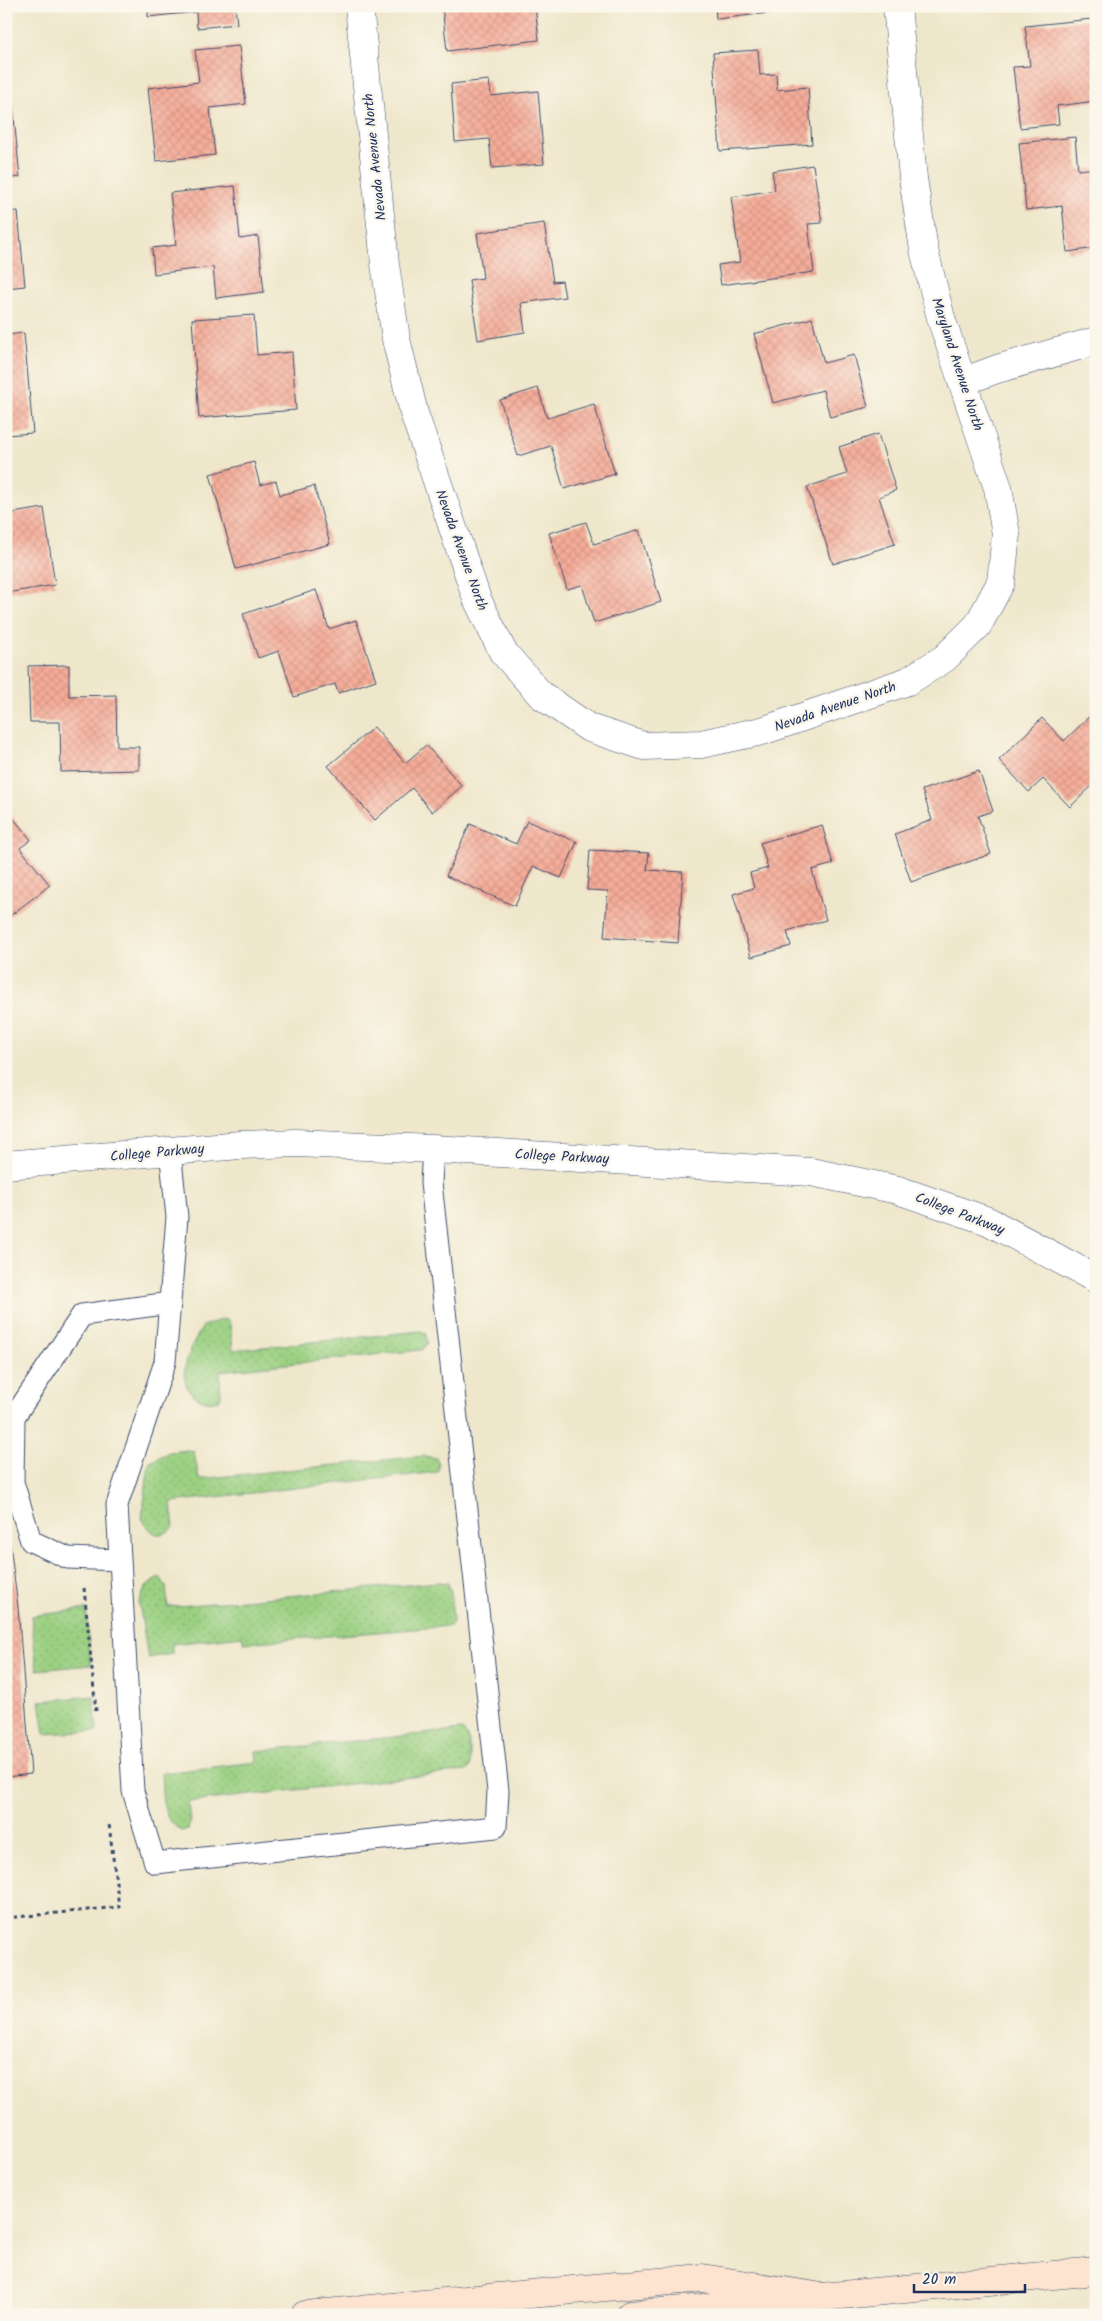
<svg xmlns="http://www.w3.org/2000/svg" width="1102" height="2321" font-family="Kalam,sans-serif">
<style>
.grass{fill:url(#grass-dots);stroke:#5b8070}
.building{fill:url(#building-cross-hatch)}
.lines{fill:none;stroke-linecap:round;stroke-linejoin:round}
.service-casing{stroke:#3b4b6e;stroke-width:23}
.minor-casing{stroke:#3b4b6e;stroke-width:29}
.secondary-casing{stroke:#3b4b6e;stroke-width:29}
.path{stroke:#3b4b6e;stroke-width:3;stroke-dasharray:4 4;stroke-linecap:butt}
.service{stroke:#fff;stroke-width:21}
.minor{stroke:#fff;stroke-width:28}
.secondary{stroke:#fde4d1;stroke-width:28}
.labels{text-anchor:middle;stroke-width:5;stroke-linejoin:round;paint-order:stroke}
.street-label{font-size:14px;fill:#1b2f5e;stroke:#fbf7ec}
</style>
<defs>
<pattern id="grass-dots" width="8" height="8" patternUnits="userSpaceOnUse" patternTransform="scale(1.25)"><rect width="8" height="8" fill="#9bd082"/><path d="M2 2h.1M6 6h.1" fill="none" stroke="#85b373" stroke-width="1.8" stroke-linecap="round"/></pattern>
<pattern id="building-cross-hatch" width="8" height="8" patternUnits="userSpaceOnUse" patternTransform="scale(1.25)"><rect width="8" height="8" fill="#f6ac98"/><path d="M0 0l8 8M0 8l8-8" fill="none" stroke="#d29485"/></pattern>
</defs>
<rect width="100%" height="100%" fill="#fbf7ec"/>
<filter id="ink" filterUnits="userSpaceOnUse"><feTurbulence type="fractalNoise" baseFrequency=".02" numOctaves="2"/><feDisplacementMap in="SourceGraphic" scale="10" xChannelSelector="R" yChannelSelector="G"/><feConvolveMatrix kernelMatrix="1 2 1 2 8 2 1 2 1" color-interpolation-filters="sRGB"/></filter>
<filter id="wash" filterUnits="userSpaceOnUse"><feTurbulence type="fractalNoise" baseFrequency=".0096" numOctaves="4" result="noise"/><feDisplacementMap in="SourceGraphic" scale="20" xChannelSelector="R" yChannelSelector="G"/><feGaussianBlur stdDeviation="1.12" result="paint"/><feColorMatrix in="noise" values="0 0 0 0 0 0 0 0 0 0 0 0 0 0 0 0 0 1.4 0 .05"/><feComposite in="paint" operator="in"/></filter>
<g filter="url(#wash)">
<rect width="100%" height="100%" fill="#efe7cb"/>
<path class="grass" d="M223 1319 227 1320 230 1324 233 1350 421 1331 425 1333 428 1343 421 1350 220 1371 221 1397 219 1400C210 1402 204 1402 197 1397 171 1382 192 1345 203 1326Z
M188 1450 194 1452 199 1479 423 1456 436 1458 439 1465 438 1472 171 1502 174 1527C158 1541 151 1533 142 1518L149 1463 169 1452Z
M160 1577 166 1586 168 1607 439 1582 448 1583 451 1592 453 1622 450 1626 244 1643 242 1636 172 1644V1654L148 1658 139 1603 146 1586Z
M86 1609 91 1665 37 1670 31 1616Z
M94 1696 97 1731 45 1734 40 1701Z
M462 1730C472 1738 470 1756 470 1768L466 1771 188 1802 190 1823 188 1829 181 1831C159 1816 163 1796 161 1773L257 1762 256 1751Z"/>
<g id="blocks">
<path class="building" d="M148 6H235L237 24 197 28 196 12 148 17Z
M442 6H535L539 40 447 51Z
M715 6H787L788 11 716 19Z
M1092 19 1096 51V101L1057 106 1059 124 1020 128 1013 67 1030 66 1025 26Z
M239 46 246 104 210 108 215 155 156 161 148 88 199 82 195 50Z
M758 50 760 75 776 74 777 90 808 87 812 144 720 151 713 53Z
M6 78H10L20 177 6 179Z
M489 80 491 96 538 91 544 164 492 168 489 139 455 142 451 84Z
M1075 137 1078 170 1096 168V248L1067 252 1062 206 1026 210 1019 143Z
M813 165 822 223 808 224 814 272 721 285 718 265 740 262 731 197 775 190 772 171Z
M235 186 240 239 258 236 264 292 216 298 213 267 154 274 152 248 176 245 170 193Z
M18 211 25 286 6 288V212Z
M544 223 553 282 562 281 565 297 521 303 525 332 478 340 469 280 483 278 477 233Z
M254 315 257 355 292 352 296 410 199 418 192 319Z
M812 318 824 363 854 355 868 407 830 417 823 390 773 403 754 334Z
M24 333 33 433 6 435V335Z
M538 388 547 418 594 404 615 474 564 489 551 446 518 456 500 400Z
M878 434 896 490 879 497 895 544 833 564 807 487 847 474 839 447Z
M254 462 260 485 276 481 280 495 314 486 330 544 236 569 210 474Z
M44 508 55 585 6 593V514Z
M586 522 594 544 639 530 661 602 594 623 582 585 567 589 549 533Z
M316 590 329 629 356 620 376 680 338 693 335 684 294 697 279 651 258 658 243 614Z
M69 665V696L116 695 117 747H139V770L61 772 60 722H30L28 666Z
M1096 710V782L1070 807 1043 779 1029 792 999 760 1042 718 1064 741Z
M374 727 405 763 426 745 462 786 432 812 412 788 375 820 328 766Z
M979 771 993 811 978 816 991 854 911 882 895 834 932 820 922 790Z
M6 809 31 840 20 848 50 885 6 919Z
M527 821 577 842 561 878 533 866 515 906 446 876 470 824 516 844Z
M822 825 833 864 812 870 826 920 787 931 791 946 751 957 733 894 754 888 750 873 768 868 760 843Z
M590 850 649 853 647 870 683 872 678 943 604 937 608 891 587 890Z
M6 1513 18 1607 31 1774 6 1777Z"/>
</g>
</g>
<g filter="url(#ink)">
<use href="#blocks" fill-opacity="0" stroke="#3b4b6e" stroke-width="1"/>
<g class="lines">
<g class="service-casing">
<path id="service" d="M170 1150 177 1217 165 1362 117 1505 133 1791 155 1863 496 1827 498 1791 431 1183 433 1149
M119 1560 68 1558 31 1541 13 1482 14 1417 82 1315 170 1303"/>
</g>
<g class="minor-casing">
<path id="minor" d="M359 6 385 264 396 339 414 413 477 599 503 652 541 695 589 728 644 746 701 744 762 731 908 681 945 658 978 625 1001 582 1006 534 998 488 941 318 924 250 913 178 897 6
M962 382 997 369 1096 341
M6 1165 240 1145 296 1143 433 1149 811 1172 898 1190 988 1221 1096 1279"/>
</g>
<g class="secondary-casing">
<path id="secondary" d="M305 2315 702 2278 822 2297
M630 2315 1096 2271"/>
</g>
<path class="path" d="M84 1588 96 1711
M6 1918 119 1907 109 1824"/>
<use href="#service" class="service"/>
<use href="#minor" class="minor"/>
<use href="#secondary" class="secondary"/>
</g>
</g>
<g class="labels">
<g class="street-label">
<text transform="translate(374 157) rotate(-96)" y="5">Nevada Avenue North</text>
<text transform="translate(958 364) rotate(72)" y="5">Maryland Avenue North</text>
<text transform="translate(462 550) rotate(70)" y="5">Nevada Avenue North</text>
<text transform="translate(835 706) rotate(-19)" y="5">Nevada Avenue North</text>
<text transform="translate(157 1152) rotate(-5)" y="5">College Parkway</text>
<text transform="translate(562 1156) rotate(3)" y="5">College Parkway</text>
<text transform="translate(960 1213) rotate(21)" y="5">College Parkway</text>
</g>
</g>
<rect width="1102" height="2321" fill="none" stroke="#fbf7ec" stroke-width="25"/>
<path d="M914 2284v8h111v-8" fill="none" stroke="#1b2f5e" stroke-width="2.5"/>
<text x="922" y="2284" font-size="15" fill="#1b2f5e" stroke="#fbf7ec" stroke-width="4" paint-order="stroke">20 m</text>
</svg>
